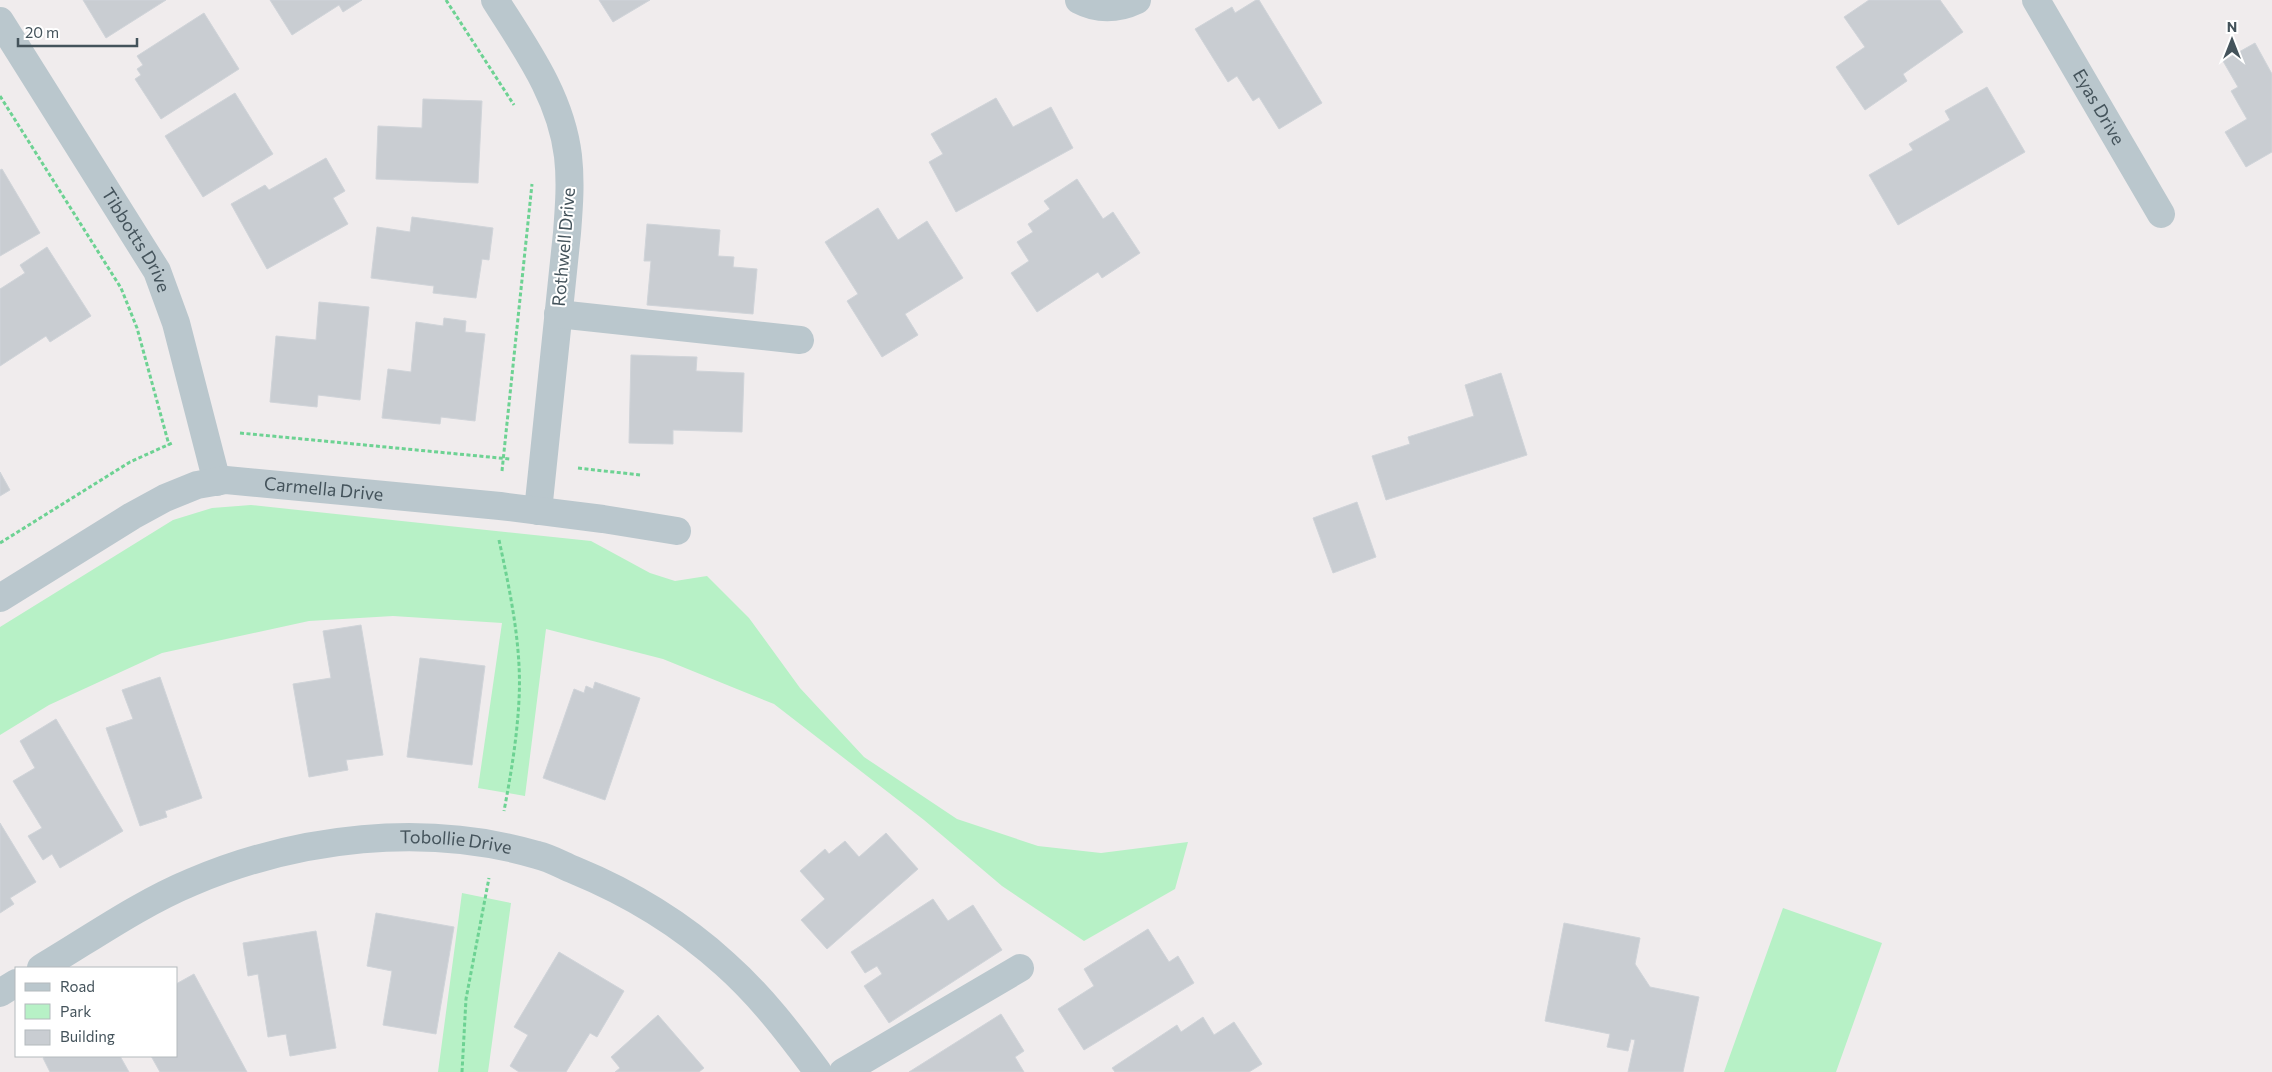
<svg xmlns="http://www.w3.org/2000/svg" width="2272" height="1072" font-family="Commissioner,sans-serif">
<style>
.green{fill:#b7f1c6}
.building{fill:#c9cdd2;stroke:#d0d4d9}
.lines{fill:none;stroke-linecap:round;stroke-linejoin:round}
.path{stroke:#6dd293;stroke-width:3;stroke-dasharray:4 2.5;stroke-linecap:butt}
.minor{stroke:#bac7cd;stroke-width:28}
.labels{text-anchor:middle;stroke-width:4;stroke-linejoin:round;paint-order:stroke}
.street-label{font-size:18px;fill:#44535b;stroke:#fff}
</style>
<rect width="100%" height="100%" fill="#f0eced"/>
<path class="green" d="M251 505 591 541 650 573 675 581 707 576 749 618 800 688 864 757 957 819 1038 846 1101 853 1188 842 1175 889 1084 941 1002 886 924 820 774 704 663 659 546 629 525 796 478 788 502 623 393 616 309 621 162 653 49 705 0 735V627L173 520 212 508Z
M462 893 511 903 488 1072H438Z
M1783 908 1882 943 1836 1072H1724Z"/>
<path class="building" d="M83 0H166L106 38Z
M270 0H362L343 12 339 5 292 35Z
M599 0H650L613 22Z
M1256 0H1259L1322 103 1279 129 1259 97 1253 101 1237 76 1228 82 1195 29 1232 7 1235 13Z
M1869 0H1940L1963 32 1903 74 1907 81 1865 110 1836 67 1865 47 1844 17Z
M204 13 239 69 161 119 135 79 141 75 137 69 143 65 137 56Z
M2255 43 2272 74V152L2246 167 2225 132 2247 119 2231 91 2238 87 2223 61Z
M1987 87 2025 152 1898 225 1869 175 1913 150 1909 144 1950 120 1945 111Z
M235 93 273 154 203 197 165 136Z
M996 98 1013 127 1051 107 1073 148 956 212 929 162 943 154 931 134Z
M423 99 482 101 478 183 376 179 378 126 422 128Z
M326 158 345 191 333 198 348 224 267 269 231 204 265 185 269 190Z
M2 169 40 233 0 256V170Z
M1077 179 1103 219 1113 212 1140 253 1102 278 1098 272 1037 312 1011 273 1029 261 1017 242 1033 232 1028 224 1050 209 1044 201Z
M878 208 898 240 927 221 963 278 905 314 918 335 882 357 847 301 858 294 825 242Z
M412 217 493 228 489 260 482 259 476 298 433 293 434 286 371 278 377 227 410 232Z
M647 224 720 230 718 256 734 257 733 267 757 269 753 314 647 305 651 261H644Z
M47 247 91 316 50 342 46 336 0 366V289L25 273 20 265Z
M319 302 369 307 360 400 318 395 317 407 270 402 276 336 316 340Z
M444 318 466 321 465 332 485 334 475 421 441 417 440 424 382 418 388 369 411 372 416 322 443 326Z
M631 355 697 357 696 371 744 373 742 432 673 430V444L629 443Z
M1501 373 1527 455 1386 500 1372 456 1410 444 1408 437 1474 416 1465 385Z
M0 472 10 490 0 496Z
M1357 502 1376 557 1333 573 1313 518Z
M361 625 383 755 346 760 348 770 309 777 293 684 331 678 323 631Z
M420 658 485 666 472 765 407 757Z
M160 677 202 798 165 811 167 817 140 826 106 728 133 719 122 690Z
M595 682 640 698 605 800 543 778 574 689 584 693 586 686 593 689Z
M56 719 123 831 60 868 52 854 43 860 28 836 42 828 13 781 35 768 20 741Z
M0 823 36 882 10 898 14 904 0 913Z
M886 833 918 869 827 949 801 920 825 899 800 871 825 849 829 854 845 841 859 857Z
M933 899 948 921 973 905 1002 950 889 1023 864 986 882 974 877 966 865 973 851 952Z
M376 913 454 927 436 1034 383 1025 392 971 367 966Z
M1564 923 1640 938 1635 964 1650 987 1699 997 1683 1072H1628L1635 1040 1631 1039 1628 1051 1607 1047 1610 1034 1545 1021Z
M1148 929 1169 962 1178 956 1194 983 1084 1050 1058 1009 1094 986 1084 969Z
M316 931 336 1048 290 1056 286 1034 268 1037 258 974 248 976 243 943Z
M559 952 624 991 597 1037 590 1033 566 1072H519L510 1066 528 1035 514 1027Z
M194 974 247 1072H160L151 1056H176V984Z
M1001 1014 1024 1051 1015 1057 1024 1072H909Z
M658 1015 704 1068 699 1072H615L620 1068 611 1057Z
M1203 1017 1214 1035 1234 1022 1262 1064 1249 1072H1115L1112 1068 1177 1025 1181 1032Z
M46 1056H120L129 1072H50L43 1058Z"/>
<g class="lines">
<path class="path" d="M446 0 514 105
M0 96 121 288 137 328 169 445
M240 433 510 459
M578 468 640 475
M502 471 532 184
M499 540C510 591 522 647 519 700 517 738 511 774 504 811
M0 543 130 462 172 443
M462 1072 466 999 489 878"/>
<g class="minor">
<path d="M495 0C526 49 561 97 568 156 571 182 569 207 567 233L538 511"/>
<path d="M1079 0C1098 10 1118 9 1137 0"/>
<path id="s1" d="M2036 0 2161 214"/>
<path id="s2" d="M0 21 157 271 176 323 217 482"/>
<path d="M558 314 800 340"/>
<path id="s3" d="M0 598 132 516 165 498 197 485 226 480 500 506 603 519 677 531"/>
<path id="s4" d="M41 968C90 939 139 904 192 882 298 837 425 822 537 855 550 858 562 865 574 870 630 893 680 923 725 964 761 996 790 1034 818 1072"/>
<path d="M0 993 16 983"/>
<path d="M843 1072 1020 968"/>
</g>
</g>
<g class="labels">
<g class="street-label">
<text dy="6" stroke="none"><textPath href="#s1" startOffset="124">Eyas Drive</textPath></text>
<text dy="6" stroke="none"><textPath href="#s2" startOffset="258">Tibbotts Drive</textPath></text>
<text transform="translate(564 247) rotate(-85)" y="6">Rothwell Drive</text>
<text dy="6" stroke="none"><textPath href="#s3" startOffset="355">Carmella Drive</textPath></text>
<text dy="6" stroke="none"><textPath href="#s4" startOffset="444">Tobollie Drive</textPath></text>
</g>
</g>
<rect x="15" y="967" width="162" height="90" fill="#ffffff" stroke="#b4babd"/>
<rect x="25" y="983" width="25" height="8" fill="#bac7cd" stroke="#b4babd"/>
<text x="60" y="992" font-size="15" fill="#44535b">Road</text>
<rect x="25" y="1004" width="25" height="15" fill="#b7f1c6" stroke="#b4babd"/>
<text x="60" y="1017" font-size="15" fill="#44535b">Park</text>
<rect x="25" y="1030" width="25" height="15" fill="#c9cdd2" stroke="#b4babd"/>
<text x="60" y="1042" font-size="15" fill="#44535b">Building</text>
<g transform="translate(2232 40)" stroke="#ffffff" stroke-width="4" paint-order="stroke">
<path d="M0-4L9 19L0 12L-9 19Z" fill="#44535b"/>
<text y="-8" font-size="14" font-weight="bold" text-anchor="middle" fill="#44535b">N</text>
</g>
<path d="M18 38v8h119v-8" fill="none" stroke="#44535b" stroke-width="2.5"/>
<text x="25" y="38" font-size="15" fill="#44535b" stroke="#ffffff" stroke-width="4" paint-order="stroke">20 m</text>
</svg>
